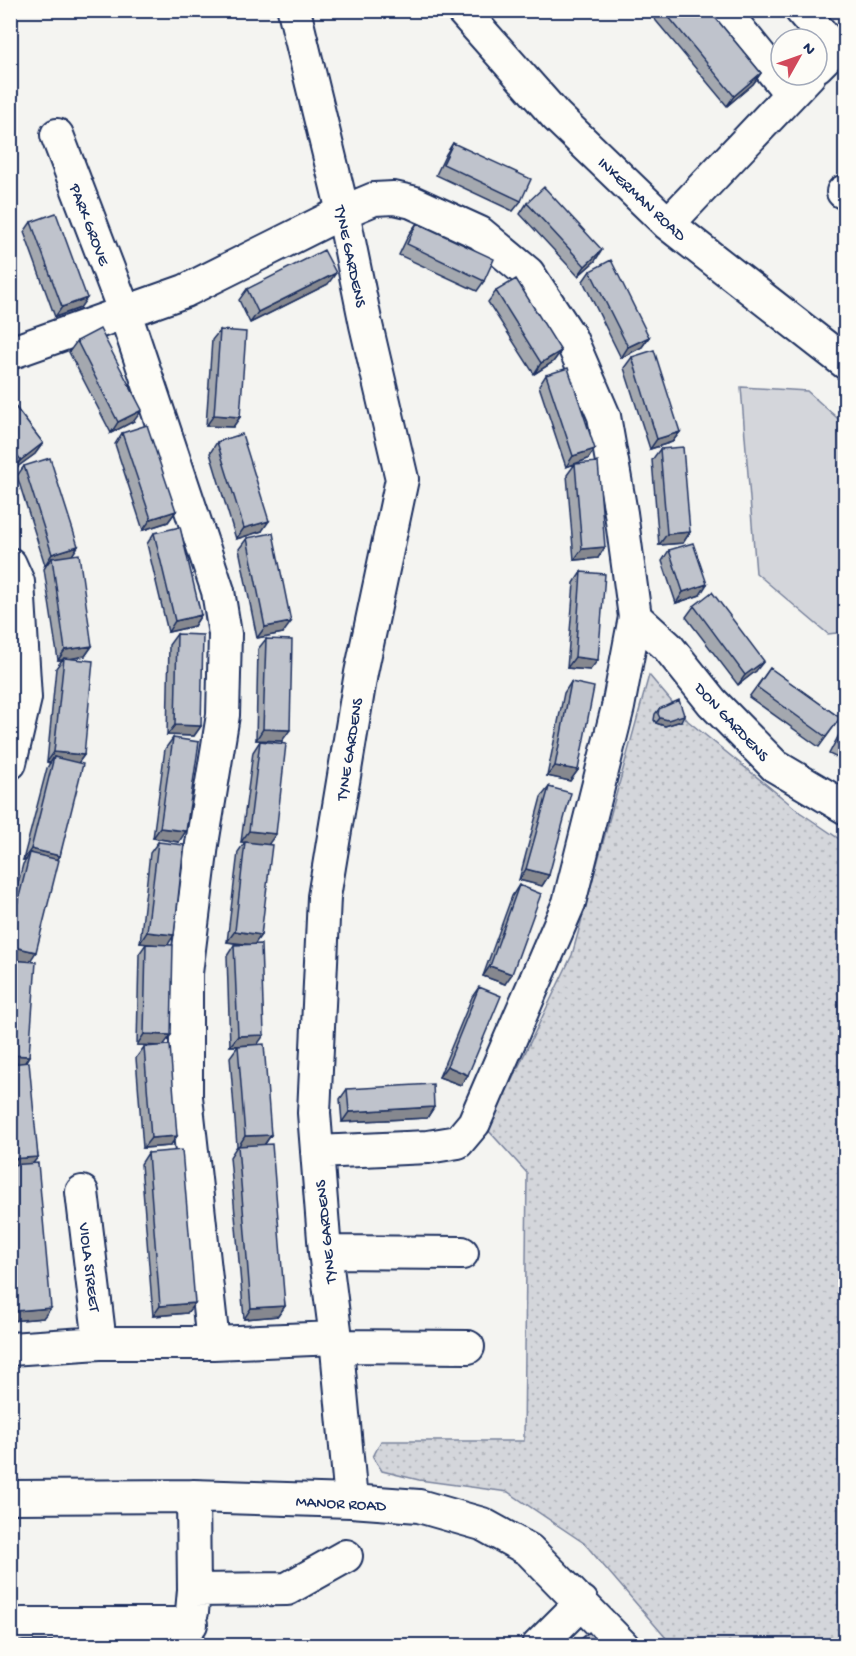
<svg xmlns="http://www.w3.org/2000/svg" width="856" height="1656" font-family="'Gochi Hand',sans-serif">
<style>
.grass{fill:url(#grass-dots);stroke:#78829c;stroke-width:1.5}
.green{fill:#d4d6db;stroke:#78829c;stroke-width:1.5}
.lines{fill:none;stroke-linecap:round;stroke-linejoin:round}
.minor-casing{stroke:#1b2f5e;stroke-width:36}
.minor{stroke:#fdfcf7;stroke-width:32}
.wall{fill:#a4a8af;stroke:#1b2f5e;stroke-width:1.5}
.shaded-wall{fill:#86888f;stroke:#1b2f5e;stroke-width:1.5}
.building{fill:#bfc3cc;stroke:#1b2f5e;stroke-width:1.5}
.labels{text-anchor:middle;stroke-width:4.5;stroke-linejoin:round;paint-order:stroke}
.street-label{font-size:16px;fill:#1b2f5e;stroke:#fdfcf7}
</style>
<defs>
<pattern id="grass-dots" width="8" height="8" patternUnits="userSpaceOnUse" patternTransform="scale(1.5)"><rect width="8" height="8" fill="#d4d6db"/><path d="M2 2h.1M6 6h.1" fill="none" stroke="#b5b8be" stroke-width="1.8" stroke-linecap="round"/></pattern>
</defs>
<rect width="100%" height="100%" fill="#f4f4f1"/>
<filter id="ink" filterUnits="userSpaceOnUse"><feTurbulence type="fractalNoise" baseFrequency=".0167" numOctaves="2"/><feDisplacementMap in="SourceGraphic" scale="12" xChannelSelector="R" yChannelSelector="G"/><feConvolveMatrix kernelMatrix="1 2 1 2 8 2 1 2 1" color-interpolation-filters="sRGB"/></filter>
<g filter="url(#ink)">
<path class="grass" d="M649 675 688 721 801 813 845 843V1645L844 1646 672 1645 584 1543 508 1492 419 1480 382 1471 373 1457 381 1441H524L527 1173 488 1130 572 955Z"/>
<path class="green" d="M741 387 807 391 845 425V632L828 634 756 573Z"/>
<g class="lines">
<g class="minor-casing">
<path id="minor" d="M294 10 343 212 366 325 402 479 361 673 324 897 314 1113 325 1252 336 1338 351 1501
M462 10 556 116 668 224 846 363
M723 10 791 94
M801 10 834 49 817 66
M57 135 125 313 218 591 225 634 223 715 202 844 186 973V1097L213 1343
M843 192H846
M668 224 809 75
M10 353 185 291 343 212 374 199 394 198 412 202 480 233 528 273 570 337 604 416 621 513 635 617 618 707 569 903 474 1123 458 1142 428 1147 317 1152
M10 564 18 582 25 698 10 763
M635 617 668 647 712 702 775 766 846 808
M82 1192 100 1343
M325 1252 462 1253
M337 1346 468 1347
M10 1349 100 1343H213L336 1338
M10 1497 193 1496 351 1501 419 1506 482 1524 529 1550 623 1646
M194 1590 287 1589 346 1556
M192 1612 194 1590 193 1496
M10 1626 22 1624H191
M538 1646 582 1602"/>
</g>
<use href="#minor" class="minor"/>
</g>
<path class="wall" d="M647 10H709L761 73 753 84 727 106Z
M453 143 521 201 513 211 436 175 446 154Z
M527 203 595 261 578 276 520 214Z
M31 222 80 308 55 317 24 232Z
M417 223 484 281 477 291 399 255 409 234Z
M590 271 649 337 642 347 621 358 583 281Z
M328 284 250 323 239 300 247 289Z
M496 291 561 351 553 362 534 374 488 302Z
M220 330 240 417 233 427 206 426 212 340Z
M77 341 134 421 111 433 69 352Z
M632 357 680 432 672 442 650 449 624 368Z
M546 375 588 459 566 467 539 386Z
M10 400 43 443 35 454 13 470 10 466Z
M122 433 176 511 168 522 143 530 115 444Z
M217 442 262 531 236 539 210 453Z
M660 449 690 532 683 543 659 545 652 460Z
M575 464 598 558 574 560 567 475Z
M24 466 78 546 72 555 92 646 85 656 71 658 84 755 78 763 60 856 57 860 30 961 29 1056 25 1063 38 1157 33 1163 43 1318 10 1321V960H19L10 958V914L23 864 26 860H23L47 768 50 763 47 762 56 668 62 660H58L44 569 47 564 45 565 17 476Z
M154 533 201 615 194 626 168 632 147 544Z
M247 538 283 633 257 638 239 549Z
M669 550 700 595 676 603 662 561Z
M581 572 590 670 567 668 574 583Z
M694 606 756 671 738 685 686 617Z
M177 634 201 726 194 736 167 735 169 645Z
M266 639 282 741 256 740 258 649Z
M770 668 840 718 819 747 749 697Z
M571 682 578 770 570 781 547 776 564 693Z
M659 709 681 721 665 726 656 723 654 720 655 714Z
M846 725V762L829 754 840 733Z
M173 738 179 842 153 838 165 749Z
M260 741 269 844 261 935 254 944 257 1045 271 1135 265 1144 285 1306 278 1316 244 1319 230 1157 237 1146 230 1057 238 1046H246H230L227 956 234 945H248L227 942 238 852 245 842H241L253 752Z
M549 787V875L542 886 519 880 541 797Z
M158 842 168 945 163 1046 137 1045 139 954 146 944H150L140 943 150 853Z
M519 885 505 984 483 976 512 896Z
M479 987 461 1085 439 1077 472 997Z
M144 1047 177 1136 170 1146 143 1148 136 1058Z
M347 1089 434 1107 427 1118 342 1122 340 1099Z
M148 1153 187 1313 153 1316 141 1164Z"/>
<path class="shaded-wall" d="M761 73 753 84 727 106 734 96Z
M602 250 595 261 578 276 585 266Z
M336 273 328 284 250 323 258 312Z
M87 298 80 308 55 317 62 307Z
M649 337 642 347 621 358 628 347Z
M561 351 553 362 534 374 541 363Z
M142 410 134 421 111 433 118 422Z
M214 415 240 417 233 427 206 426Z
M680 432 672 442 650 449 657 439Z
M43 443 35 454 13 470 21 460Z
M595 449 588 459 566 467 573 456Z
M176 511 168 522 143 530 151 519Z
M269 521 262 531 236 539 244 528Z
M690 532 683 543 659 545 667 534Z
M78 546 71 557 52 558 47 564 45 565 52 554Z
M605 547 598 558 574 560 582 549Z
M707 584 700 595 676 603 683 592Z
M201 615 194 626 168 632 175 621Z
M291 622 283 633 257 638 265 627Z
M92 646 85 656 63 660 64 658 62 660H58L65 650Z
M575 657 598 660 590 670 567 668Z
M764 661 756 671 738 685 745 675Z
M684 715 681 721 665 726 656 723 660 718Z
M175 725 201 726 194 736 167 735Z
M263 729 290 730 282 741 256 740Z
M54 752 84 755 76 766 54 757 50 763 47 762Z
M555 766 578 770 570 781 547 776Z
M160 828 186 831 179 842 153 838Z
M249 831 276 834 268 845 241 842Z
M31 849 60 856 52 867 30 853 26 860H23Z
M526 869 549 875 542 886 519 880Z
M235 931 261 935 254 945 227 942Z
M147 932 174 935 167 946 140 943Z
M10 946 36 952 29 963 10 958Z
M490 966 512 974 505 984 483 976Z
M144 1034 171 1035 163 1046 137 1045Z
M264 1035 257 1045 230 1046 238 1036Z
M10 1055 29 1056 22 1067 10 1066Z
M447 1066 468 1075 461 1085 439 1077Z
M434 1107 427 1118 342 1122 349 1112Z
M271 1135 264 1145 238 1147 245 1136Z
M177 1136 170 1146 143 1148 151 1138Z
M38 1157 30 1167 10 1169V1159Z
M195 1303 187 1313 153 1316 160 1306Z
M285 1306 278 1316 244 1319 251 1308Z
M51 1308 43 1318 10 1321V1317L15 1311Z"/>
<path class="building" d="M663 10H709L761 73 734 96Z
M453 143 531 179 521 201 443 164Z
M544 187 602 250 585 266 527 203Z
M56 213 87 298 62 307 31 222Z
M417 223 494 259 484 281 407 244Z
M324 250 336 273 258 312 247 289Z
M611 260 649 337 628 347 590 271Z
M516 279 561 351 541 363 496 291Z
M100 329 142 410 118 422 77 341Z
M220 330 246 332 240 417 214 415Z
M654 350 680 432 657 439 632 357Z
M568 368 595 449 573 456 546 375Z
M10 400 43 443 21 460 10 446Z
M147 425 176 511 151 519 122 433Z
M242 434 269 521 244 528 217 442Z
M683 447 690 532 667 534 660 449Z
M50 458 78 546 52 554 24 466Z
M598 462 605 547 582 549 575 464Z
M180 527 201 615 175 621 154 533Z
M273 533 291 622 265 627 247 538Z
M693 543 707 584 683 592 669 550Z
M79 554 92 646 65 650 52 558Z
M581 572 605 574 598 660 575 657Z
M712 592 764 661 745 675 694 606Z
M177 634 203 635 201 726 175 725Z
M266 639 292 640 290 730 263 729Z
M64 658 93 661 84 755 54 752Z
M770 668 840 718 826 737 757 687Z
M571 682 594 687 578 770 555 766Z
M679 700 684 715 668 720 660 718 658 714 659 709Z
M846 725V748L837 743Z
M173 738 199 742 186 831 160 828Z
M260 741 286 744 276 834 249 831Z
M54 757 83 764 60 856 31 849Z
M549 787 571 793 549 875 526 869Z
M158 842 184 845 174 935 147 932Z
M245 842 272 845 261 935 235 931Z
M30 853 59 860 36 952 10 946V933Z
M519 885 541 894 512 974 490 966Z
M146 944 173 945 171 1035 144 1034Z
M261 944 264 1035 238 1036 234 945Z
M10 960 36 962 29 1056 10 1055Z
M479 987 501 996 468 1075 447 1066Z
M264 1044 271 1135 245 1136 238 1046Z
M170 1045 177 1136 151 1138 144 1047Z
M29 1062 38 1157 10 1159V1064Z
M433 1084 434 1107 349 1112 347 1089Z
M272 1144 285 1306 251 1308 238 1146Z
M182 1150 195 1303 160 1306 148 1153Z
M38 1163 51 1308 15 1311 10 1263V1165Z
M589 1632 601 1646H573Z"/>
</g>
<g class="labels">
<g class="street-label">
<text transform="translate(643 198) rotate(43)" y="6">INKERMAN ROAD</text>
<text transform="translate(91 224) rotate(69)" y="6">PARK GROVE</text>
<text transform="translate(352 256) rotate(78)" y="6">TYNE GARDENS</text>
<text transform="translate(733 721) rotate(47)" y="6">DON GARDENS</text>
<text transform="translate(348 749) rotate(-81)" y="6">TYNE GARDENS</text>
<text transform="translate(324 1232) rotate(-96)" y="6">TYNE GARDENS</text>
<text transform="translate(91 1267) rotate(83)" y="6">VIOLA STREET</text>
<text transform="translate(341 1502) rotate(3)" y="6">MANOR ROAD</text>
</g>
</g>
<rect width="856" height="1656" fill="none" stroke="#fdfcf7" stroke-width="36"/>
<rect x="18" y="18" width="820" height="1620" fill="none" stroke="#1b2f5e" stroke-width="2" filter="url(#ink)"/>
<g transform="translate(799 57) rotate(50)"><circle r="28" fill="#fdfcf7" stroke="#a3aaba" stroke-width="1.5"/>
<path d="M0-4.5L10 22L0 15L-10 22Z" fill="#d1495b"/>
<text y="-9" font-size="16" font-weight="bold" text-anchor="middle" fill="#1b2f5e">N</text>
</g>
</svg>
